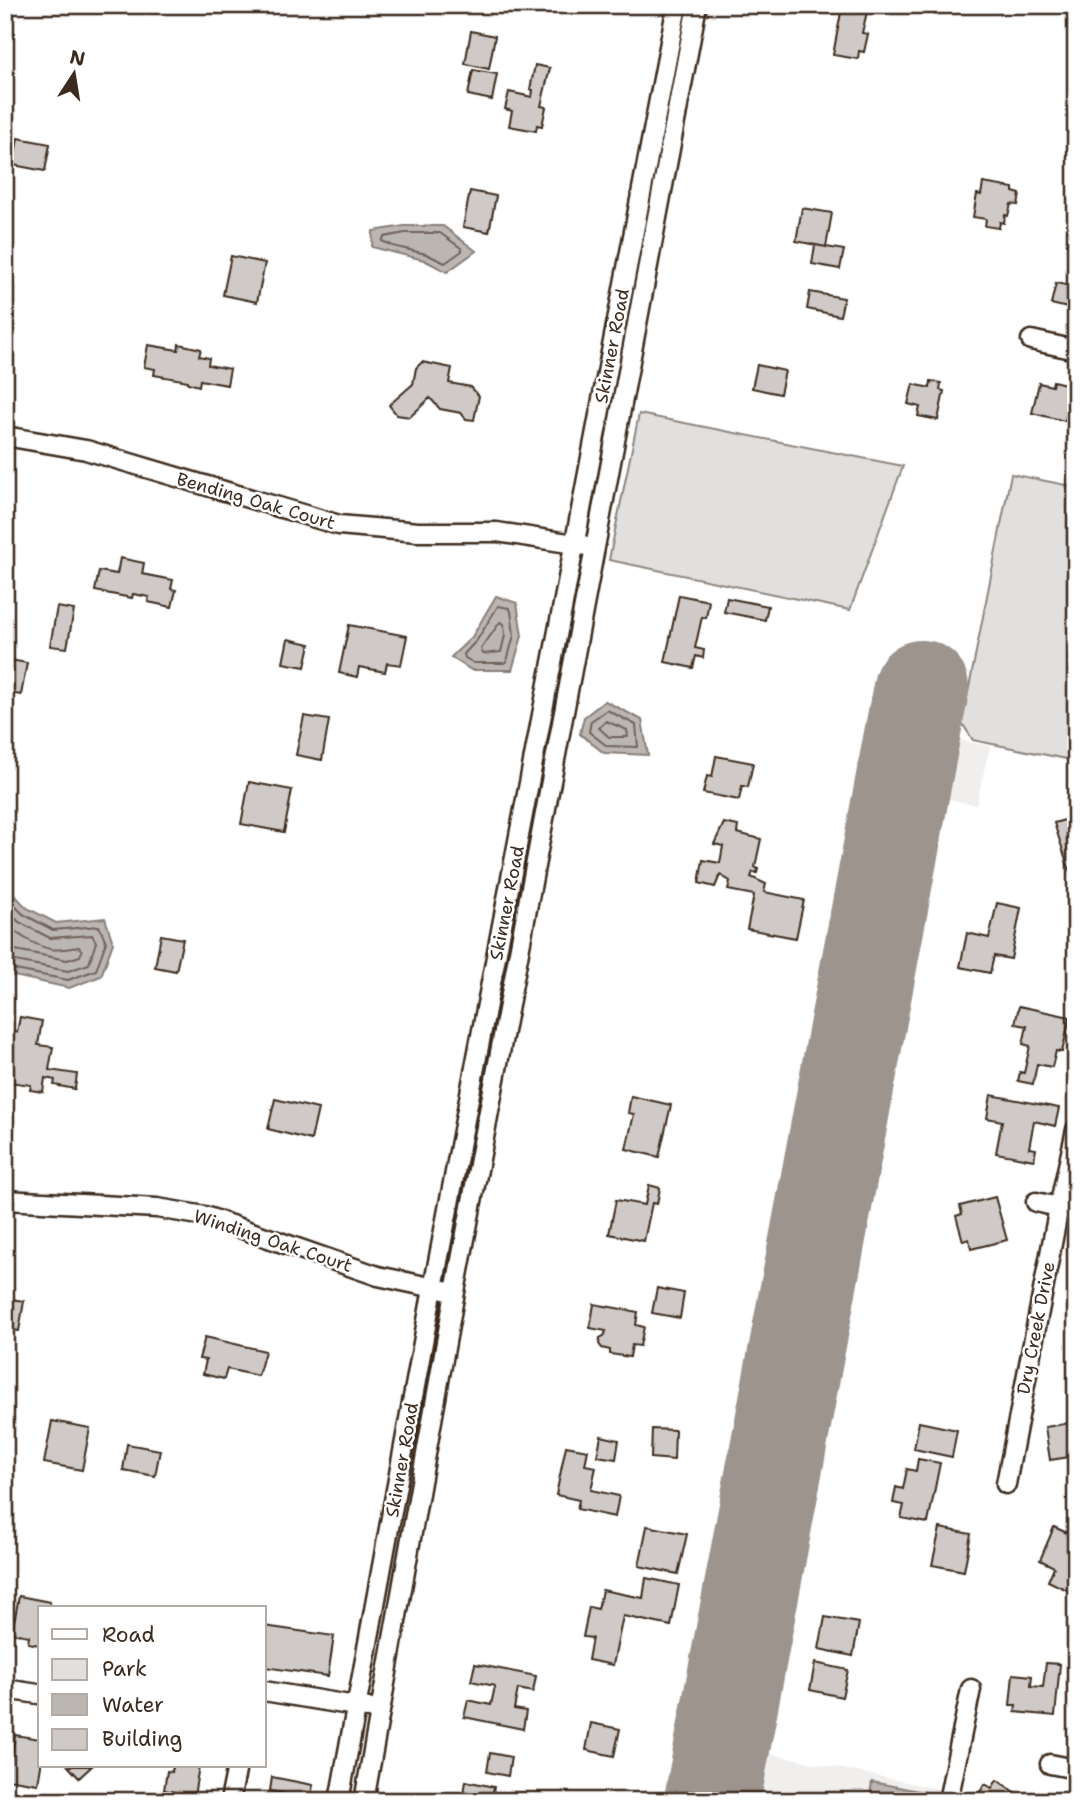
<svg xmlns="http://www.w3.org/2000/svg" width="1081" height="1806" font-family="'Shantell Sans',sans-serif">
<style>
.built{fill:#f1efee}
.green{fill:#e2e0de;stroke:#8e857e;stroke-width:2}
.water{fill:#bcb6b3;stroke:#887e77;stroke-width:2}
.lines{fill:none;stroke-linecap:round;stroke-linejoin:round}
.shore{stroke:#6f625a;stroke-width:2}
.runway{stroke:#9d948e;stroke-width:96}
.building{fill:#cfcac7;stroke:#3b2a1e;stroke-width:2}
.minor-casing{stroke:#3b2a1e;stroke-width:23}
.minor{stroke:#fff;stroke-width:18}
.labels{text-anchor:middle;stroke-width:5;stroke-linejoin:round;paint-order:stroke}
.street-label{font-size:18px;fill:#3b2a1e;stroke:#fff}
</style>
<rect width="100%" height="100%" fill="#fff"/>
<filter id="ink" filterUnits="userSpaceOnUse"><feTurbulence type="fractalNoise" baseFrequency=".0143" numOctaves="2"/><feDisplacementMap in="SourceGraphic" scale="14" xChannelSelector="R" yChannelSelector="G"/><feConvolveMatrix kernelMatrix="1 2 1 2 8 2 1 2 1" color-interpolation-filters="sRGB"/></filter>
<g filter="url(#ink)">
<path class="built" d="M902 674 952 685 943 737 990 746 976 805 931 795 751 1750 940 1789 938 1801H687Z"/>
<path class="green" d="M639 414 903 466 850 610 609 560Z
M1011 474 1076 487V761L973 740 962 723Z"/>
<path class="water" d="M404 226H443L476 251 447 272 424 260 372 247 373 231Z
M496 596 517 603 522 636 512 670H471L451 657 472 637Z
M605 701 642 720 648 755 604 753 580 734 584 717Z
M5 885 27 908 56 923 105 918 113 943 101 976 69 988 5 974Z
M872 1782 929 1793 927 1801H869Z"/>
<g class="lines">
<path class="shore" d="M405 233H440L461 248 462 251 445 263 426 254 393 246 382 241 384 237Z
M498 606 509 608 511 611 514 635 507 661 504 663H474L465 658 464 654 477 640Z
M500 622 504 624 505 635 501 652 483 654 481 649Z
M607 710 636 725 638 747 607 746 589 732 591 721Z
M606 721 627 730 628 737H609L599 728Z
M5 896 23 914 53 930 99 926 106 942 96 970 68 980 5 968
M5 908 19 922 50 938 92 935 96 942 89 964 68 971 5 959
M5 923C16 934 36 946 50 949 59 951 70 948 79 947L82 951 80 956 67 960 5 948"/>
<path class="runway" d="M712 1801 921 688"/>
</g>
<path class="building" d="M842 7 867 12 862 33 868 34 864 52 859 51 858 59 833 55Z
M471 31 495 36 489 69 465 64Z
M535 65 550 68 541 106 546 107 542 126 537 125 536 131 509 126 512 111 505 109 509 92 532 97 533 90 530 89Z
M473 70 497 74 492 100 468 95Z
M18 138 50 144 45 171 13 165Z
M983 183 1013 188V192L1020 194 1018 205 1011 204 1008 216 1005 215 1004 223 1000 222 999 228 985 226 986 219 973 217 977 194 981 195Z
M470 191 496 196 489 232 463 227Z
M802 208 832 213 826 247 796 241Z
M815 245 844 250 840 269 812 264Z
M231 256 265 263 257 302 223 295Z
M1056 283 1076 287V310L1051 304Z
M810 292 844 298 840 316 807 309Z
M179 344 201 349 199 356 209 358 208 365 230 369 227 385 200 380 199 386 188 383V381L154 375 155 369 144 367 148 345 178 350Z
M422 362 452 368 449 383 471 387 479 396 474 420 466 419 461 413 440 409 430 398 410 417 397 415 389 405 413 384 416 368Z
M757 365 785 371 780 394 752 388Z
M931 381 941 383 940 390 944 391 938 420 918 416 920 407 908 404 913 384 930 388Z
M1053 381 1074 386 1065 421 1032 413 1039 383 1052 386Z
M120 558 144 563 142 574 173 580 171 589 176 590 172 607 148 602 149 597 133 594 132 598 95 591 99 571 117 574Z
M679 595 709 601 706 618 702 617 695 648 704 650 703 658 696 656 693 668 665 662Z
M727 598 768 606 765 620 724 612Z
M57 607 74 610 67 648 50 646Z
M349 625 407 636 401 665 387 663 385 672 359 667 357 677 339 673Z
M288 639 310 644 305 667 283 663Z
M5 659 27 663 21 695 5 692Z
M304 716 329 720 322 760 296 755Z
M716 756 753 763 748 787 742 786 739 800 703 793 707 776 712 777Z
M249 782 292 790 284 832 241 824Z
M1068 819 1072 831 1076 830V870L1070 872 1054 823Z
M724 823 738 826 737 833 761 839 755 867 758 869 757 873 753 872 751 877 766 884 764 892 804 900 796 938 747 929 754 895 728 890 730 881 720 875 715 887 699 883 703 860 720 863 723 846 714 844Z
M997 903 1021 908 1011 959 994 956 990 973 960 967 967 933 989 938Z
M161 935 183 939 176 971 155 967Z
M1019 1006 1070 1017 1062 1052 1056 1051 1052 1067 1037 1064 1033 1084 1018 1081 1020 1072 1024 1073 1030 1046 1023 1044 1027 1026 1015 1024Z
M20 1017 42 1021 38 1045 53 1047 49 1070 77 1074 75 1089 54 1085 55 1080 45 1078 43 1092 30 1090 31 1085 10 1082 9 1086 5 1085V1030L17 1032Z
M991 1095 1059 1108 1055 1126 1034 1121 1029 1148 1036 1149 1034 1160 996 1153 1002 1121 987 1118Z
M631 1096 671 1105 659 1157 626 1149 634 1114 628 1113Z
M275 1099 318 1109 311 1140 268 1129Z
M649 1185 660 1188 657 1204 652 1203 644 1241 609 1234 616 1200 645 1205Z
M995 1197 1007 1240 971 1249 969 1239 963 1241 956 1216 962 1214 960 1206Z
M657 1288 684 1293 680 1318 652 1313Z
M5 1298 24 1301 19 1331 8 1329 7 1339Z
M594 1304 638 1312 636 1325 644 1327 640 1346 632 1345 630 1357 610 1354V1350L602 1348 599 1344 600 1338 604 1336 606 1331 590 1328Z
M205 1337 265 1351 258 1376 227 1369 224 1379 203 1374 206 1360 199 1359Z
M52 1421 90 1428 82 1470 44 1463Z
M919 1422 957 1430 952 1457 914 1449Z
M1076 1422V1456L1050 1460 1045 1427Z
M652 1429 675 1430 674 1460 651 1458Z
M601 1436 619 1440 616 1459 597 1456Z
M127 1444 160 1450 155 1476 123 1470Z
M566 1446 588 1450 585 1465 596 1467 591 1490 619 1496 615 1517 577 1509 579 1500 556 1495Z
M918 1459 940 1463 928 1523 901 1518 904 1505 893 1503 896 1487 903 1489 907 1469 916 1471Z
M647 1526 687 1534 678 1574 639 1566Z
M1054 1527 1076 1537V1572L1067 1590 1048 1581 1054 1567 1040 1560Z
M940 1528 971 1534 964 1571 932 1565Z
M646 1578 679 1585 671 1626 623 1616 613 1665 588 1660 592 1638 583 1637 589 1607 598 1609 602 1590 643 1598Z
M19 1596 50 1602 48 1608H40V1645L28 1643 29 1636 12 1633Z
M5 1601 13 1603 5 1645Z
M825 1617 859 1623 853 1656 819 1649Z
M264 1626 334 1636 328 1676 264 1667Z
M815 1663 848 1670 842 1697 810 1690Z
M1046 1663 1060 1664 1055 1716 1015 1712 1016 1705H1010L1013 1674 1032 1676 1031 1686 1043 1687Z
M475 1664 536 1676 533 1692 518 1689 514 1709 526 1711 523 1729 464 1717 468 1700 491 1705 495 1686 471 1681Z
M5 1722 12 1724 6 1759H5Z
M591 1723 620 1729 614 1756 586 1750Z
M15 1735 40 1739 41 1766 38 1784 7 1779Z
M490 1753 511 1757 508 1776 487 1772Z
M68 1766H92L79 1778Z
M173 1766H199L194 1796 164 1790 167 1771 172 1772Z
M272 1777 313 1785 310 1801H281L283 1793 270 1791Z
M997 1780 1016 1793 1011 1801H974L985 1784 992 1788Z
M466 1781 494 1787 493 1792 503 1794 502 1801 463 1800Z"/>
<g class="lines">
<g class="minor-casing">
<path id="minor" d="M1031 340 1076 350
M5 436 86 450 339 525 418 532H497L587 546
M5 1200 157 1208 205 1216 378 1276 444 1290
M1036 1202 1076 1211
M1006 1484 1059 1207 1076 1130
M5 1689 38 1694
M264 1691 368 1708
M1050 1764 1076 1769
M230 1801 237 1766
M339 1801 433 1288 677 5
M364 1801 455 1292 697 5
M948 1801 971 1689"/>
</g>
<use href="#minor" class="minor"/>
</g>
</g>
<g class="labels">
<g class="street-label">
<text transform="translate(612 346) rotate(-79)" y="6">Skinner Road</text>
<text transform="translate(256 501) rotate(16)" y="6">Bending Oak Court</text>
<text transform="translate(507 903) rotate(-79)" y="6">Skinner Road</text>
<text transform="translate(273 1241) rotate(18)" y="6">Winding Oak Court</text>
<text transform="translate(1036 1328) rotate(-79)" y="6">Dry Creek Drive</text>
<text transform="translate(402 1460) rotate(-80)" y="6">Skinner Road</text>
</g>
</g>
<rect width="1081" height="1806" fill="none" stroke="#fff" stroke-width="28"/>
<rect x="14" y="14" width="1053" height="1778" fill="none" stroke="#3b2a1e" stroke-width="2.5" filter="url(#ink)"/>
<rect x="38" y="1606" width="228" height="161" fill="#ffffff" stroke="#b1aaa5" stroke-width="2"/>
<rect x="52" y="1629" width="35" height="10" fill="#ffffff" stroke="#b1aaa5" stroke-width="2"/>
<text x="102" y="1642" font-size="21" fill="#3b2a1e">Road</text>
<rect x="52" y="1659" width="35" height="21" fill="#e2e0de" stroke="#b1aaa5" stroke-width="2"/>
<text x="102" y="1676" font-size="21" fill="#3b2a1e">Park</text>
<rect x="52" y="1694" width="35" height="21" fill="#bcb6b3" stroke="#b1aaa5" stroke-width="2"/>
<text x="102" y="1712" font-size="21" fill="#3b2a1e">Water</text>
<rect x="52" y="1729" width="35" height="21" fill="#cfcac7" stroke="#b1aaa5" stroke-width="2"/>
<text x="102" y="1746" font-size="21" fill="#3b2a1e">Building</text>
<g transform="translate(74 74) rotate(12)" stroke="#ffffff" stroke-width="5" paint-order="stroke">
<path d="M0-5L12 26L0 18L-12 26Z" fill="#3b2a1e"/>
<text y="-10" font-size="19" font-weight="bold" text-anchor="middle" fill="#3b2a1e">N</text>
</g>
</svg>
